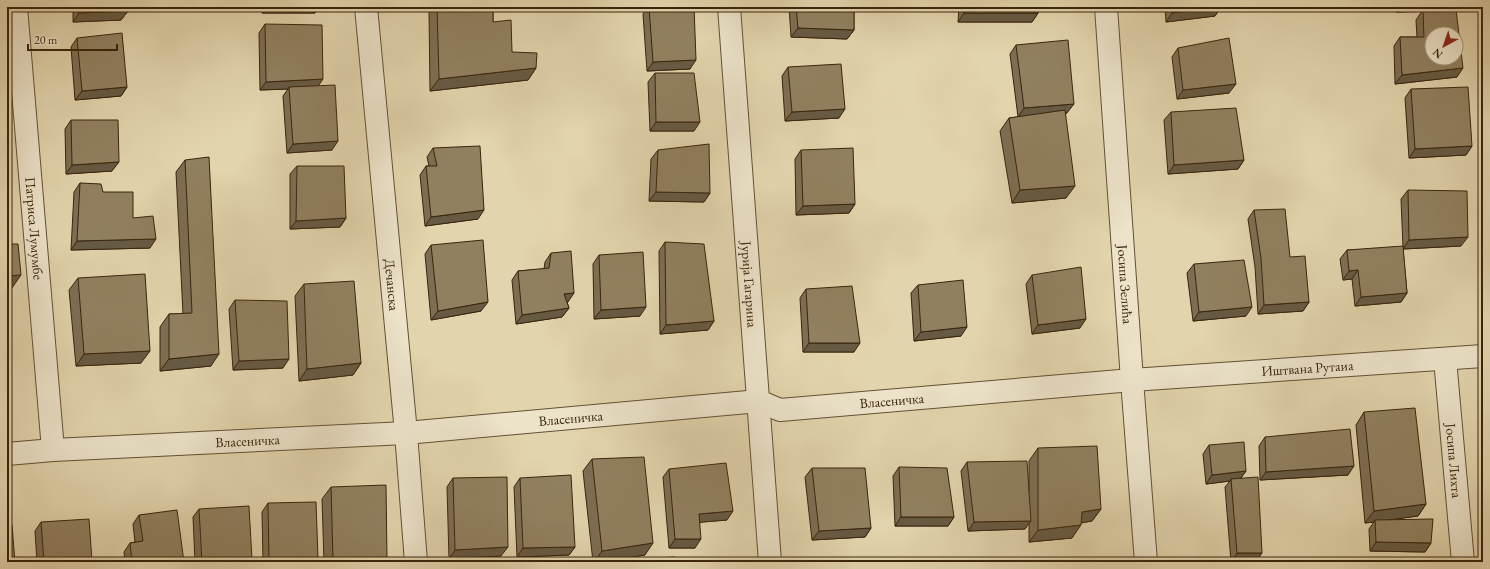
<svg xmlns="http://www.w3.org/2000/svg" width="1490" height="569" font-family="'EB Garamond',serif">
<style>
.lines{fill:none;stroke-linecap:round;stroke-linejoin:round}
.minor-casing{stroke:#645035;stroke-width:24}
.minor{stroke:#ece3c9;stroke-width:22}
.wall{fill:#7d6e53;stroke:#3a240d}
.shaded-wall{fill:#665a43;stroke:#3a240d}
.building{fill:#918060;stroke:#3a240d;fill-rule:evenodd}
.labels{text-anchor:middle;stroke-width:3;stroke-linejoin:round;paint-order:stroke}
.street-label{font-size:14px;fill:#3a240d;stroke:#ece3c9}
</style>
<rect width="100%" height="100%" fill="#e2d4ac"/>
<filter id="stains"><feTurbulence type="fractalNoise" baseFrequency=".005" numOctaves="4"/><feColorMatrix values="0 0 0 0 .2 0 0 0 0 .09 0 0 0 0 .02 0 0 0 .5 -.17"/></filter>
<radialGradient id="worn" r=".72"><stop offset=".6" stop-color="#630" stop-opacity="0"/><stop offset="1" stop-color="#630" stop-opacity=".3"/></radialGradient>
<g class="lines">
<g class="minor-casing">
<g id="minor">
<path id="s1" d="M16 7 53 450"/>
<path id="s2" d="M366 7 406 433 416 562"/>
<path id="s3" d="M729 7 770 562"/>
<path id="s4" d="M1106 7 1132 380 1146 562"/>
<path id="s5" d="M1445 359 1463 562"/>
<path id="s6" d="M7 454 53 450 406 433 759 401 780 410 1132 380 1483 356"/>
</g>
</g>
<use href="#minor" class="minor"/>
</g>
<path class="wall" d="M73 7H128V11L121 20 73 22Z
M263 7H318L315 13H262Z
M433 7H493V22L512 52 536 68 528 80 430 91 429 13Z
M648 7H694L690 69 647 71 643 14Z
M789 7H854V30L847 39 791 37Z
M959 7H1038V13L1032 22H958Z
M1165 7H1221L1215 16 1166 22Z
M1396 7H1448L1446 10 1457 77 1395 84 1394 46 1400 37H1417L1416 20 1422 11 1396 12Z
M265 24 318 86 332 150 287 153 283 96 288 89 260 90 259 33Z
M77 38 127 87 121 96 75 100 71 47Z
M1016 45 1067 113 1065 114 1066 198 1012 203 1000 131 1009 118 1018 117 1010 54Z
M1178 48 1229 93 1177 99 1172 57Z
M788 67 839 118 785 121 782 76Z
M655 73 694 131H650L648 82Z
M1411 89 1472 146 1466 155 1409 158 1405 98Z
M1171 112 1244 160 1238 169 1168 174 1164 120Z
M71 120 112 171 66 174 65 129Z
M433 148 478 219 425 226 420 175 426 166H429L427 157Z
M658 150 710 193 704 202 649 201 651 159Z
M801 150 855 204 849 213 796 215 795 159Z
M185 160 211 366 160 371V327L169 314H183L176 172Z
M297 166 346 218 340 227 290 229V174Z
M80 183 103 192 133 218 150 248 71 250 74 192Z
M1408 190 1461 246 1403 249 1407 293 1401 302 1355 306 1352 279 1343 280 1340 259 1347 250 1403 248 1401 199Z
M1254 210 1290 257 1309 302 1303 311 1258 314 1255 267 1248 219Z
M665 242 714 321 708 330 660 334 659 251Z
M431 245 481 311 431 320 425 254Z
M551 253 568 302H567L569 308 562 317 516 324 512 280 518 271 544 269 545 262Z
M599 255 640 316 594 319 593 264Z
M1194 264 1246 316 1193 321 1187 273Z
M1032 275 1080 328 1032 334 1026 284Z
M78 278 141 363 76 366 69 290Z
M304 284 361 363 353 375 299 381 295 296Z
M918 285 961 336 914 341 911 293Z
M806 289 854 352H803L800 298Z
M235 300 283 368 233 370 229 309Z
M1364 412 1426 504 1418 516 1387 520 1431 543 1425 552 1370 551 1369 529 1374 522 1365 523 1356 425Z
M1265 437 1348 475 1260 480 1259 446Z
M1209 445 1246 471 1241 478 1256 562H1231L1225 487 1230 481 1206 484 1203 454Z
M1038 448 1101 509 1092 521 1081 523 1072 538 1029 542V523L1025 529 968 531 961 471 967 462 1029 491V461Z
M592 459 645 555 601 562H593L583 471Z
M899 467 954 517 948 526H895L893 476Z
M812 468 871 528 865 537 812 540 805 477Z
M669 469 727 520 700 522 695 548H669L663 477Z
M453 478 501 556 449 559 447 487Z
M520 478 575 547 569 555 517 557 514 487Z
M331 487 387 559 385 562H324L322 499Z
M268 503 316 562H263L262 512Z
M199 509 250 562H195L193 517Z
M139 515 184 562H125L124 552 130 543 135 542 133 524Z
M41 522 92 562H37L35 531Z"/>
<path class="shaded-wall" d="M266 7H318L315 13H262Z
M1221 7 1215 16 1166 22 1172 13Z
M1400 7H1448L1445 11 1396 12Z
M128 11 121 20 73 22 79 13Z
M964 13H1038L1032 22H958Z
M798 28 854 30 847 39 791 37Z
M696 60 690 69 647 71 653 62Z
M536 68 528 80 430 91 439 79Z
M1463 68 1457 77 1395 84 1402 75Z
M323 79 317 88 289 87 288 89 260 90 266 82Z
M1236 84 1229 93 1177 99 1183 90Z
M127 87 121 96 75 100 82 91Z
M1074 104 1067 113 1018 117 1024 108Z
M845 109 839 118 785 121 792 112Z
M656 122H700L694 131H650Z
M338 141 332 150 287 153 293 144Z
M1472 146 1466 155 1409 158 1415 149Z
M1244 160 1238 169 1168 174 1174 165Z
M119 162 112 171 66 174 72 165Z
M1075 186 1066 198 1012 203 1020 190Z
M656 192 710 193 704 202 649 201Z
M855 204 849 213 796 215 803 206Z
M484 210 478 219 425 226 431 217Z
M346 218 340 227 290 229 296 221Z
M1468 237 1461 246 1403 249 1409 240Z
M156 239 150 248 71 250 77 241Z
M1358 270 1352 279 1343 280 1349 271Z
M21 275 12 288H7V276Z
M574 293 568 302 558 303 564 294Z
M1407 293 1401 302 1355 306 1361 297Z
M488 302 481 311 431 320 438 311Z
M1309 302 1303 311 1258 314 1264 305Z
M646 307 640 316 594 319 601 310Z
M1252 307 1246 316 1193 321 1199 312Z
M569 308 562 317 516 324 522 315Z
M1086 319 1080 328 1032 334 1038 325Z
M714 321 708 330 660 334 666 325Z
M967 327 961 336 914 341 921 332Z
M809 343H860L854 352H803Z
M150 351 141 363 76 366 84 354Z
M219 354 211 366 160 371 169 359Z
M289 359 283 368 233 370 239 361Z
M361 363 353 375 299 381 307 369Z
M1354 466 1348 475 1260 480 1266 472Z
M1246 471 1239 480 1231 479 1230 481 1206 484 1212 475Z
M1426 504 1418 516 1375 522V520L1374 522 1365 523 1374 511Z
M1101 509 1092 521 1073 524 1082 512Z
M733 511 727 520 692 523 699 514Z
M901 517H954L948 526H895Z
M1031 521 1025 529 968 531 974 522Z
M1081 525 1072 538 1029 542 1038 530Z
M871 528 865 537 812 540 819 531Z
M675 539H701L695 548H669Z
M1376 542 1431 543 1425 552 1370 551Z
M653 543 645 555 601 562H594L602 551Z
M508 547 501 556 449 559 455 550Z
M575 547 569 555 517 557 523 548Z
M1237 553H1262L1256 562H1231Z
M318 559 316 562H268L269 560Z
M387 559 385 562H332L333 560Z
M252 560 250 562H215Z"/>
<path class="building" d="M79 7H128V11L79 13Z
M437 7H493V22L511 20 512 52 537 53 536 68 439 79Z
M649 7H694L696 60 653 62Z
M796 7H854V30L798 28Z
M965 7H1038V13H964Z
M1172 7H1219L1172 13Z
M1456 9 1463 68 1402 75 1400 37H1424L1423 11ZM1432 34H1456V58H1432Z
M265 24 322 25 323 79 266 82Z
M122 33 127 87 82 91 77 38Z
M1229 38 1236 84 1183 90 1178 48Z
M1068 40 1074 104 1024 108 1016 45Z
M841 64 845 109 792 112 788 67Z
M655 73H694L700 122H656Z
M335 85 338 141 293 144 289 87Z
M1468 87 1472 146 1415 149 1411 89Z
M1236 108 1244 160 1174 165 1171 112Z
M1065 110 1075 186 1020 190 1009 118Z
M71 120H118L119 162 72 165Z
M709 144 710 193 656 192 658 150Z
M480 146 484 210 431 217 426 166H437L433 148Z
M853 148 855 204 803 206 801 150Z
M209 157 219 354 169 359V314L192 313 185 160Z
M297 166H344L346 218 296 221Z
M80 183 101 184 103 192H133V218L153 216 156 239 77 241Z
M1408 190 1467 191 1468 237 1409 240Z
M1285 209 1290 257 1305 256 1309 302 1264 305 1261 258 1254 210Z
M483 240 488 302 438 311 431 245Z
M665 242 704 244 714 321 666 325Z
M7 244H18L21 275 7 276Z
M1403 246 1407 293 1361 297 1358 270 1349 271 1347 250Z
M571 251 574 293 564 294 569 308 522 315 518 271 549 268 551 253Z
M643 252 646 307 601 310 599 255Z
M1244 260 1252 307 1199 312 1194 264Z
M1081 267 1086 319 1038 325 1032 275Z
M145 274 150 351 84 354 78 278Z
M963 280 967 327 921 332 918 285Z
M354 281 361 363 307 369 304 284Z
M852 286 860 343H809L806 289Z
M235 300 287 301 289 359 239 361Z
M1415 408 1426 504 1374 511 1364 412Z
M1350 429 1354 466 1266 472 1265 437Z
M1244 442 1246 471 1212 475 1209 445Z
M1097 446 1101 509 1082 512 1081 525 1038 530V448Z
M644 457 653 543 602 551 592 459Z
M1027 461 1031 521 974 522 967 462Z
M726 463 733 511 699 514 701 539H675L669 469Z
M899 467 947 468 954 517H901Z
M812 468H865L871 528 819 531Z
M571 475 575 547 523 548 520 478Z
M507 477 508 547 455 550 453 478Z
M1258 477 1262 553H1237L1231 479Z
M386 485 387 559 333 560 331 487Z
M316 502 318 559 269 560 268 503Z
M249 506 252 560 202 562 199 509Z
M177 510 184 562H132L130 543 143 541 139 515Z
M89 519 92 562H44L41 522Z
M1433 519 1431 543 1376 542 1375 520Z
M7 525H12L15 562H7Z
M674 557V562H630V560Z
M1423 558V562H1375V559Z"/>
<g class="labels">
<g class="street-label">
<text dy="5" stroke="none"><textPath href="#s1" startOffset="222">Патриса Лумумбе</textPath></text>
<text dy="5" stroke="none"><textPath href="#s2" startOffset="279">Дечанска</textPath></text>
<text dy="5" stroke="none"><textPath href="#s3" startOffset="278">Јурија Гагарина</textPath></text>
<text dy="5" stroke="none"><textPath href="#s4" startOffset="278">Јосипа Зелића</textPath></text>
<text dy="5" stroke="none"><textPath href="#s6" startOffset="1306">Иштвана Рутаиа</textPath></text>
<text dy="5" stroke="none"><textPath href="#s6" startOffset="889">Власеничка</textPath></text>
<text dy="5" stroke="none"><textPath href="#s6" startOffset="565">Власеничка</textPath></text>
<text dy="5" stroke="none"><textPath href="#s6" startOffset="241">Власеничка</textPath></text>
<text dy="5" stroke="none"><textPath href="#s5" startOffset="102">Јосипа Лихта</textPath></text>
</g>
</g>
<rect width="1490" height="569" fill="none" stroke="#e2d4ac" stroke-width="24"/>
<rect x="8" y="8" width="1474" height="553" fill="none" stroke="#3a240d" stroke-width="2"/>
<rect x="12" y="12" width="1466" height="545" fill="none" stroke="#3a240d"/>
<g transform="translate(1444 46) rotate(220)"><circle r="19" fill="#ece3c9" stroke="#a5977e"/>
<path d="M0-3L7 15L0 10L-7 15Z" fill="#8f2418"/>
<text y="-6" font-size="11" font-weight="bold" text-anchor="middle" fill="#3a240d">N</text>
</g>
<path d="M28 44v6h89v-6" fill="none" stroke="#3a240d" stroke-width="2"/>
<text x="34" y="44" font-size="12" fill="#3a240d" stroke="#ece3c9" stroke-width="3" paint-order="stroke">20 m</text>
<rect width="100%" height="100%" filter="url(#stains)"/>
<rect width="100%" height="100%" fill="url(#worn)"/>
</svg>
